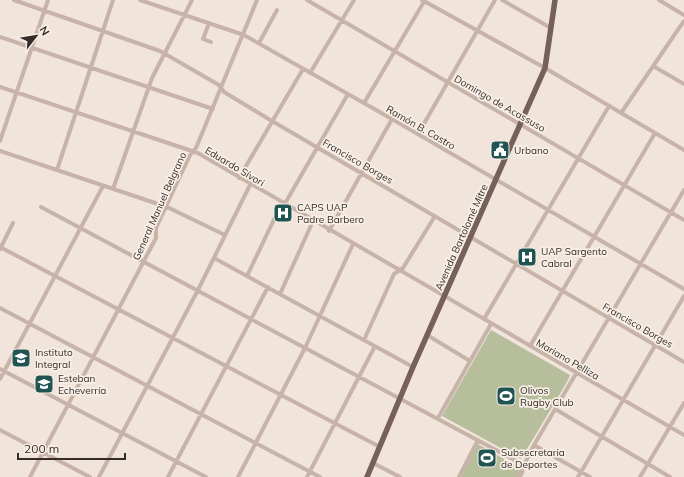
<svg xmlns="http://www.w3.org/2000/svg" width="684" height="477" font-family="Mulish,sans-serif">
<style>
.green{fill:#b6be9c}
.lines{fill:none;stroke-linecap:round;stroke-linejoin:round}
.minor{stroke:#c7b3a8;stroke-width:4}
.major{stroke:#76605a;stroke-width:5.5}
.labels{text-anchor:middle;stroke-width:3.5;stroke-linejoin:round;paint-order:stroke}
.street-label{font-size:10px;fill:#352b28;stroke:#f8efe7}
.poi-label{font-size:10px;fill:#352b28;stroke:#f8efe7;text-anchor:start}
</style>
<rect width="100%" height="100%" fill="#f0e4db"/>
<path class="green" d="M491 330 570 375 567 382 521 459 442 416Z
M478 444 525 471 522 477H461Z"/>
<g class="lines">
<path class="minor" d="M14 0 160 51 219 85 224 92 272 121 684 362
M140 0 244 35 392 119 684 289
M307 0 684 220
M422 0 545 68 684 150
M502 0 551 28
M659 0 684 15
M209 23 203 39 211 42
M0 37 213 109
M259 43 277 10
M653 66 684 84
M310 73 354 0
M0 87 198 153 684 435
M364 103 425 0
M621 113 684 21
M418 134 495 0
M0 141 48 0
M0 151 167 207 225 235
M57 170 113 0
M239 178 303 69
M113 189 152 78 192 0
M41 207 524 465
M329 231 392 119
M0 247 380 447
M0 249 13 223
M214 258 413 367
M247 276 279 209 287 200 348 94
M280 294 313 221
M0 308 320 477
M484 319 609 106
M427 335 470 361
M364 340 394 274 403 268 435 216
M530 346 655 133
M0 369 206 477
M0 379 103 186
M555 409 670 477
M438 418 491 324
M0 430 90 477
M534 445 590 477
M373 463 400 477
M30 477 156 238V228L190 155 196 148 257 0
M99 477 198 290 250 185
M168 477 268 287
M238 477 305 348 353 244
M307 477 375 346
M459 477 478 440
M518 477 534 445 684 190
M578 477 684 296
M640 477 684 403"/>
<path class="major" d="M367 477 413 367 545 68 555 0"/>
</g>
<defs>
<g id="civic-square" transform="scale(1)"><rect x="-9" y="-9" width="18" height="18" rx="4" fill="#205452" stroke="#f8efe7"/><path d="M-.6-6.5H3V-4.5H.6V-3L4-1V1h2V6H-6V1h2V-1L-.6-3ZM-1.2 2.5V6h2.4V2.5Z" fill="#fff"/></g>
<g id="hospital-square" transform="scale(1)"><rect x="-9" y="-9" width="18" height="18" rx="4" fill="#205452" stroke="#f8efe7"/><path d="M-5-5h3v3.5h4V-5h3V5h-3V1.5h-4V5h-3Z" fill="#fff"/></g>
<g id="university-square" transform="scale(1)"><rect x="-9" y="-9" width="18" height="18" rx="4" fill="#205452" stroke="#f8efe7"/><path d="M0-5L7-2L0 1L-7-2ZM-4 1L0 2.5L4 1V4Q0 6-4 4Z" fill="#fff"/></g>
<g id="stadium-square" transform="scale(1)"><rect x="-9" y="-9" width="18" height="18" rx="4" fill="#205452" stroke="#f8efe7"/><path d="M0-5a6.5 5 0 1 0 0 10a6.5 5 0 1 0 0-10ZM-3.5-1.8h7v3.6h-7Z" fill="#fff"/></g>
</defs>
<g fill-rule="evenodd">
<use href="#civic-square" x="500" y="150"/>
<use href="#hospital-square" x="283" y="213"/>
<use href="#hospital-square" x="527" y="257"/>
<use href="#university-square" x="21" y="358"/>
<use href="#university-square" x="44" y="384"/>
<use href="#stadium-square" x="506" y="396"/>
<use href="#stadium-square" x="487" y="458"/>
</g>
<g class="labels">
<g class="street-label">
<text transform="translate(500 103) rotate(30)" y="4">Domingo de Acassuso</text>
<text transform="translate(421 127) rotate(30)" y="4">Ramón B. Castro</text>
<text transform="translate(358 161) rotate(30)" y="4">Francisco Borges</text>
<text transform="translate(235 166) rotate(31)" y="4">Eduardo Sívori</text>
<text transform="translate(159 206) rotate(-66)" y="4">General Manuel Belgrano</text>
<text transform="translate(461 237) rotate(-66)" y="4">Avenida Bartolomé Mitre</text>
<text transform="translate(638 325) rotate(30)" y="4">Francisco Borges</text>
<text transform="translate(568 359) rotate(30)" y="4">Mariano Pelliza</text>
</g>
<g class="poi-label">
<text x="514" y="154">Urbano</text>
<text x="297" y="211">CAPS UAP<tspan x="297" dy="12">Padre Barbero</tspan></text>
<text x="541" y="255">UAP Sargento<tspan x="541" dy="12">Cabral</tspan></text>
<text x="35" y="356">Instituto<tspan x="35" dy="12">Integral</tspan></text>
<text x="58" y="382">Esteban<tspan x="58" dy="12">Echeverría</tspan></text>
<text x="520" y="394">Olivos<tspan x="520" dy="12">Rugby Club</tspan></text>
<text x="501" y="456">Subsecretaria<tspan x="501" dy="12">de Deportes</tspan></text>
</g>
</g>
<g transform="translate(36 36) rotate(59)" stroke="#f8efe7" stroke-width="3" paint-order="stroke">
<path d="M0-3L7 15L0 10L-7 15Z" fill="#352b28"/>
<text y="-6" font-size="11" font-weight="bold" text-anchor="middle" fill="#352b28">N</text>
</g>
<path d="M18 453v6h107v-6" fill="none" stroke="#352b28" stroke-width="2"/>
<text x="24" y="453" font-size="12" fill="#352b28" stroke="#f8efe7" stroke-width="3" paint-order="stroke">200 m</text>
</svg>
